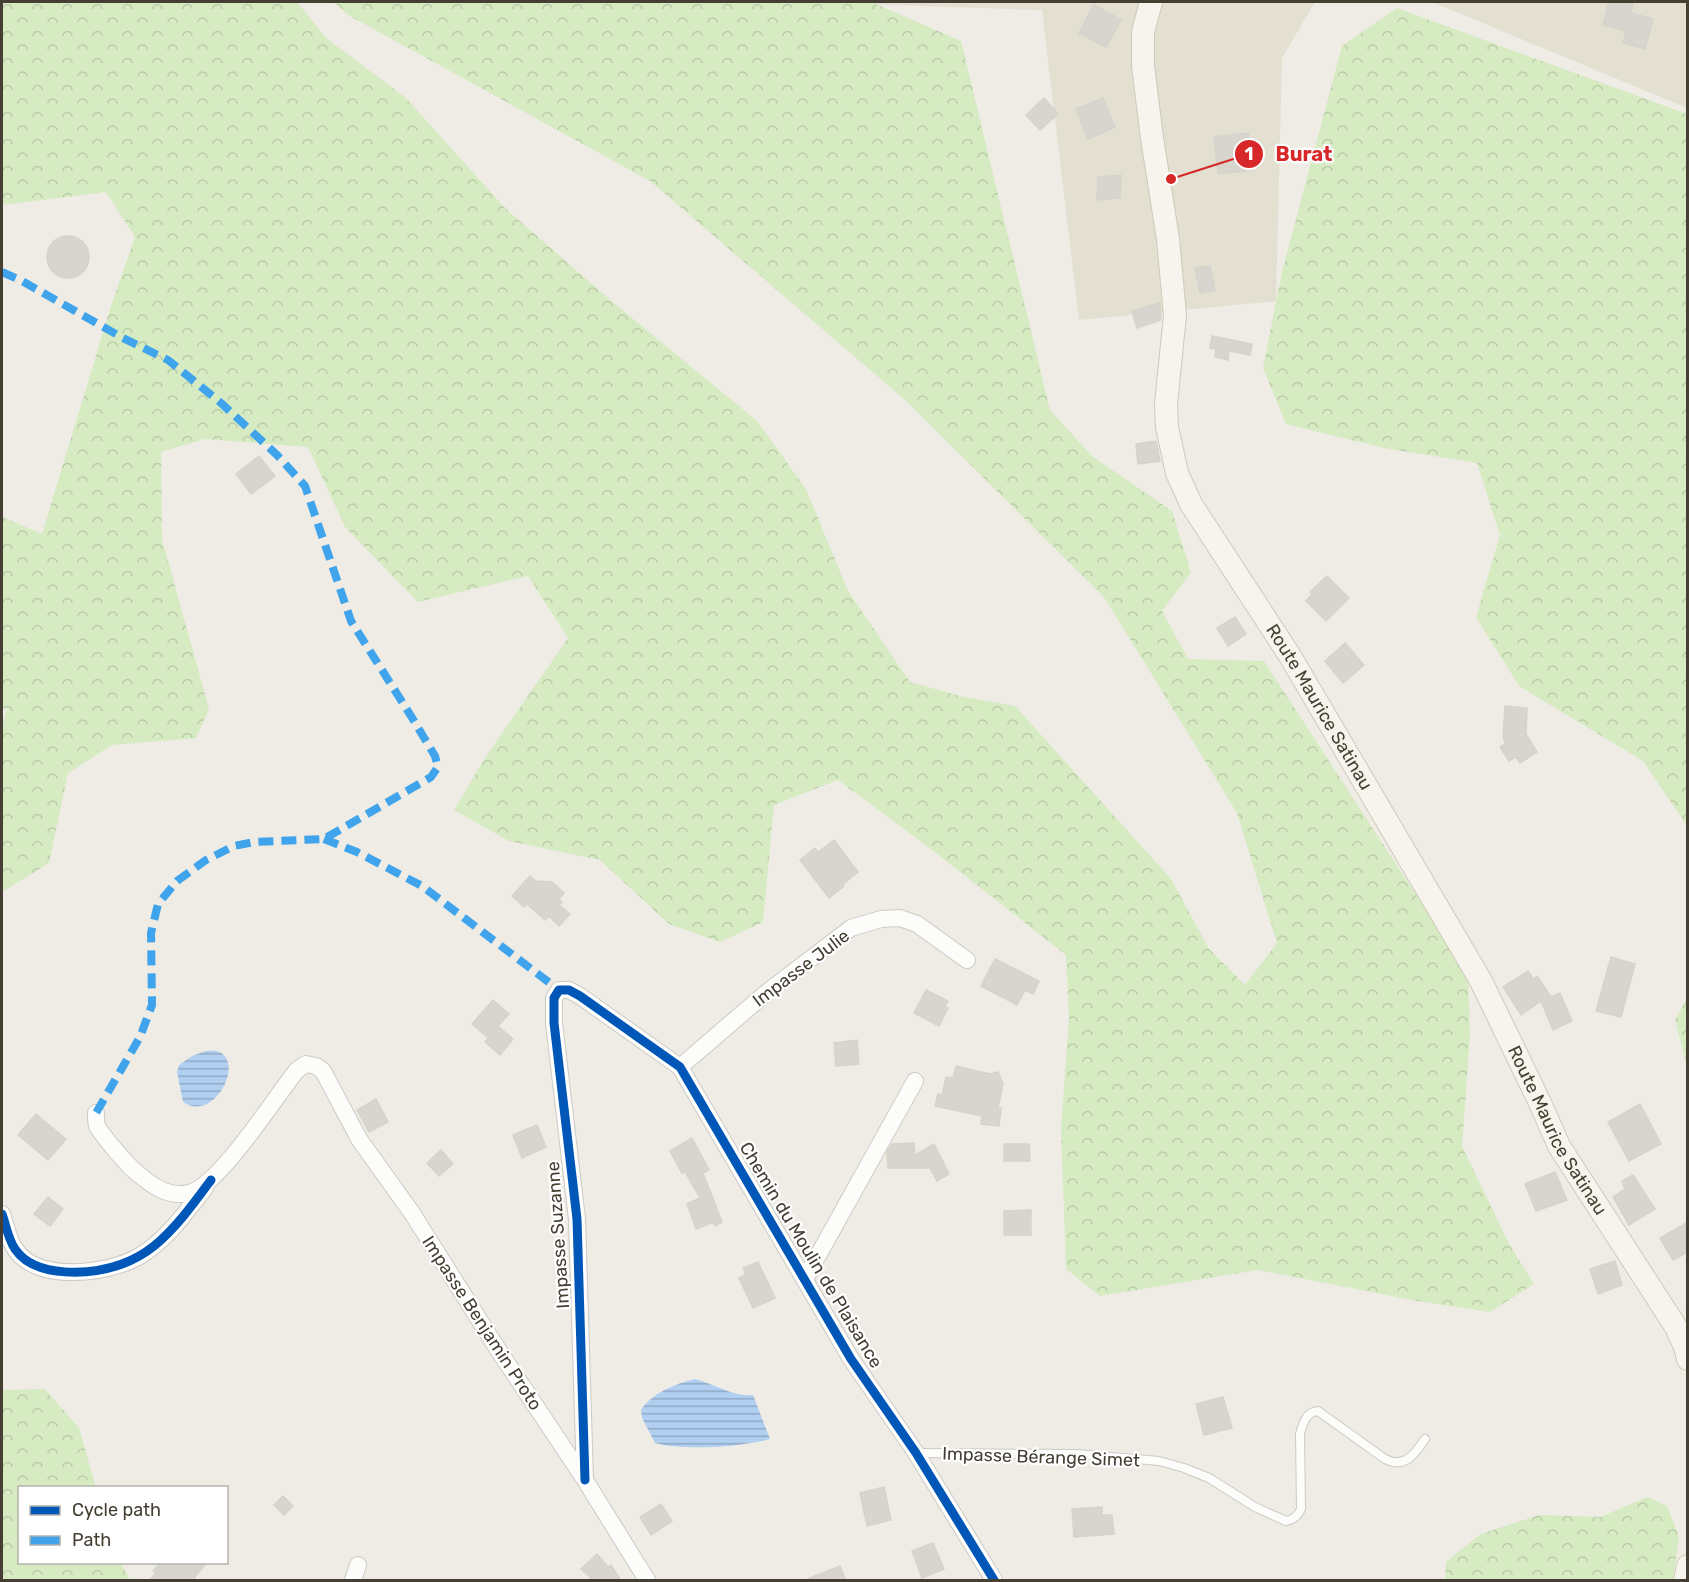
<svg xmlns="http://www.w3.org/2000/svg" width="1689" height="1582" font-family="Rubik,sans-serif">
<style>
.residential{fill:#e3dfd1}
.forest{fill:url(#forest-crowns)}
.water{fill:url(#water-rules)}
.building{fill:#d7d5ce;stroke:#d6d3cb;stroke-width:1.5}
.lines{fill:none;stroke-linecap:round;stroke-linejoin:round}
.lane-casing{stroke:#cccac3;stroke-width:10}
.street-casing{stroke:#cccac3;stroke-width:18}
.secondary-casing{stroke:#cecabb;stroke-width:24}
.lane{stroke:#fcfcfb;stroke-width:8}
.street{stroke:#fcfcfb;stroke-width:16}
.secondary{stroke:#f6f4ec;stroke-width:22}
.quiet{stroke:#3fa4eb;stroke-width:8;stroke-dasharray:15 8;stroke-linecap:butt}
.cycleway-casing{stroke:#fff;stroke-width:13}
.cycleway{stroke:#0057b8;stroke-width:9}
.labels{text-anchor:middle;stroke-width:4.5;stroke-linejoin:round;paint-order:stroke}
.street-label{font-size:18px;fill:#443f32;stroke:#fff}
.leader{fill:none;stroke:#d62828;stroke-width:2}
.callout-dot{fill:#d62828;stroke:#fff;stroke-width:2}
.mark-label{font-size:18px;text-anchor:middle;font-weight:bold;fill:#fff}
.callout-label{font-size:20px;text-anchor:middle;font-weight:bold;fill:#d62828;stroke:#fff;stroke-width:4.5;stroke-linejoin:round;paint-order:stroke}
</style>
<defs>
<pattern id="forest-crowns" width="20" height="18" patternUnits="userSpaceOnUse" patternTransform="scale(1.5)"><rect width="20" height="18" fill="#d6ebc2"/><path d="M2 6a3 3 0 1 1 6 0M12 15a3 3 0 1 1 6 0" fill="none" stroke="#b9cba7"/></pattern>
<pattern id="water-rules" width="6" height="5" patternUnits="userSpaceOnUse" patternTransform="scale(1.5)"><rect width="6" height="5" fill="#b0cff1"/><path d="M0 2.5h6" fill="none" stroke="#91a9c4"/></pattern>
</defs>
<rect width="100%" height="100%" fill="#eeece5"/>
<path class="residential" d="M803 2H1315L1282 58 1276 301 1079 320 1042 10Z
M1432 2H1687V108Z"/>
<path class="forest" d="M2 2H297L326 38 406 98 506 209 609 299 757 421 806 489 848 591 910 682 960 696 1015 706 1171 879 1209 949 1245 985 1277 943 1237 813 1104 597 904 399 650 181 348 15 334 2H871L961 41 1050 410 1092 456 1172 511 1191 572 1162 611 1188 659 1264 661 1468 975 1470 1035 1462 1146 1509 1244 1534 1284 1490 1312 1412 1300 1258 1270 1100 1296 1066 1269 1061 1129 1069 1018 1066 955 936 853 838 780 774 805 763 922 720 942 669 924 600 860 509 841 454 810 487 755 568 638 528 576 418 602 345 527 308 447 205 439 161 452 162 539 209 709 196 738 112 745 68 773 49 863 2 892V727L7 709 2 708V517L42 534 111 306 135 237 106 192 2 205Z
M1397 8 1687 114V826L1643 761 1519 686 1476 617 1500 535 1477 463 1384 448 1286 424 1263 368 1282 272 1342 46Z
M1687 999H1688L1687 1067 1675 1020Z
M45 1389 79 1428 96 1487 20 1488V1562L121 1563 130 1580H2V1390Z
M1648 1497 1667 1506 1679 1537 1673 1580H1445L1446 1562 1481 1534 1539 1515 1600 1517Z"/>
<path class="water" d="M206 1051C209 1051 213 1050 216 1051 247 1058 215 1124 183 1102L177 1072 179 1065 192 1056Z
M695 1379C715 1384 732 1397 753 1395L770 1439C740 1447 685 1451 655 1443L642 1418 641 1410C652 1393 675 1384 695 1379Z"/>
<path class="building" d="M1609 2H1626L1633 3 1631 13 1653 19 1645 49 1623 43 1626 31 1603 25Z
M1094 5 1121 20 1106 47 1079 33Z
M1044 98 1058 114 1040 130 1026 115Z
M1103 98 1115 127 1088 139 1076 109Z
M1248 133 1252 170 1218 174 1214 137Z
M1121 175 1120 198 1097 200 1098 177Z
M47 257a21 21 0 1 1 42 0a21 21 0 1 1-42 0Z
M1210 266 1215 290 1200 293 1195 268Z
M1160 303 1161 320 1137 328 1132 311Z
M1212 336 1252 344 1250 355 1229 351 1228 360 1215 357 1216 349 1210 348Z
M1156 441 1160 461 1138 464 1136 444Z
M259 456 275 476 251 494 236 474Z
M1327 576 1349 598 1326 621 1306 601 1312 594 1310 592Z
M1235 617 1246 634 1228 646 1217 628Z
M1345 643 1364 665 1343 683 1325 661Z
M1505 706 1527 708 1526 734 1537 752 1520 763 1516 757 1509 761 1500 747 1505 744 1503 736Z
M834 840 858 872 843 884 844 886 829 898 800 860 815 848 818 852Z
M530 876 536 881 552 882 564 893 559 899 562 902 559 905 570 914 559 926 549 916 545 920 527 904 524 907 512 896Z
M1611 957 1635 964 1621 1017 1596 1011Z
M995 959 1039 981 1033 994 1025 990 1017 1005 981 986Z
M1528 971 1533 979 1537 976 1551 997 1560 993 1572 1021 1553 1030 1541 1001 1521 1015 1503 987Z
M926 990 948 1001 945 1007 948 1008 939 1026 914 1013Z
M493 1000 509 1014 498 1026 513 1039 500 1055 485 1042 488 1038 472 1024Z
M857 1040 859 1064 836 1066 834 1043Z
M956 1066 990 1074 998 1072 1003 1084 998 1108H1001L999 1126 981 1124 982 1116 935 1106 938 1094 942 1095 946 1077 953 1078Z
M376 1099 388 1122 369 1132 357 1110Z
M1640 1104 1661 1144 1629 1161 1608 1122Z
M36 1114 66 1139 48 1160 18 1135Z
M537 1125 546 1147 522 1158 513 1135Z
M692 1138 709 1170 703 1173 722 1222 715 1226 714 1222 696 1229 687 1204 700 1198 685 1172 682 1173 670 1151Z
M914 1143 915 1155 934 1144 949 1174 937 1181 930 1168H888L887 1152 892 1144Z
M1004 1144H1029L1030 1161H1004Z
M441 1150 453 1164 439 1176 427 1163Z
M1555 1172 1567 1200 1536 1211 1525 1184Z
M1633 1175 1655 1209 1629 1225 1613 1197 1625 1189 1622 1181Z
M48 1197 63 1209 50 1226 34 1214Z
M1031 1210V1235H1004V1211Z
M1688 1222V1252L1673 1260 1660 1238Z
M1615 1261 1622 1285 1598 1294 1590 1269Z
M758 1262 775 1298 753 1308 739 1278 746 1274 743 1268Z
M1223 1397 1232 1428 1204 1435 1196 1404Z
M884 1487 891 1520 867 1526 860 1493Z
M283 1496 293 1506 284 1515 274 1505Z
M661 1504 672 1521 651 1535 640 1517Z
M1102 1507V1515H1112L1114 1534 1074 1537 1072 1509Z
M933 1543 944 1569 922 1578 912 1551Z
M597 1554 608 1567 611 1565 621 1581H587L591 1578 581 1569Z
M160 1563H206L192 1581H149L156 1573 153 1571Z
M840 1566 846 1581H805V1580Z"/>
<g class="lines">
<g class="lane-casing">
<path id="lane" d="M917 1453 1076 1454 1159 1461 1184 1468 1209 1478 1255 1507 1286 1521C1293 1520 1298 1516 1301 1509L1300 1434C1303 1423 1306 1412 1318 1411L1385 1459C1405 1469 1415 1454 1425 1439"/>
</g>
<g class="street-casing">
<path id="street" d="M680 1067 766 993 851 928 881 919 900 918 917 924 967 960
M96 1113C96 1117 96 1123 97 1126 101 1134 128 1166 136 1172 151 1185 168 1198 189 1193 219 1186 276 1096 297 1070L306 1064 316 1066 323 1071 359 1139 412 1213 497 1348 585 1480 647 1580
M2 1214C6 1225 8 1239 15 1249 37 1283 107 1274 138 1257 166 1241 186 1212 205 1188
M805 1279 915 1081
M585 1480 577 1219 554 1023V998L559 990H569L580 996 680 1067 851 1359 916 1453 994 1580
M353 1580 358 1565"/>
</g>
<g class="secondary-casing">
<g id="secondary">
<path id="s1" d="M1151 2 1143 32V66L1152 138 1168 239 1175 315 1166 404 1167 427 1177 473 1191 504 1290 656 1481 981 1541 1105 1559 1146 1676 1327 1685 1347 1688 1359"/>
<path d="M1685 1580 1688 1566"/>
</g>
</g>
<use href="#lane" class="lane"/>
<use href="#street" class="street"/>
<use href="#secondary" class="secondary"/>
<path class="quiet" d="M2 272 22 281 123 338 168 360 221 403 277 455 305 486 351 621 411 716 435 756 438 767 431 777 324 839 254 842 234 846 206 860 177 881 158 904 151 933 152 1005 140 1037 96 1113
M324 839 357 852 422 886 559 990"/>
<g class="cycleway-casing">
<path id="cycleway" d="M2 1214C6 1225 8 1239 15 1249 35 1279 92 1275 122 1264 133 1260 144 1254 154 1246 176 1228 194 1203 211 1180
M585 1480 577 1219 554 1023V998L559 990H569L580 996 680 1067 851 1359 916 1453 994 1580"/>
</g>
<use href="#cycleway" class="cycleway"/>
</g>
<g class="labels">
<g class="street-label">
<text dy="6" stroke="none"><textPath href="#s1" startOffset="750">Route Maurice Satinau</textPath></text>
<text transform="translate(801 968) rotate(-37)" y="6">Impasse Julie</text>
<text dy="6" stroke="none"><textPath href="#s1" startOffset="1236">Route Maurice Satinau</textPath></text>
<text transform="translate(558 1235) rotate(-94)" y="6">Impasse Suzanne</text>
<text transform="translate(811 1255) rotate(59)" y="6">Chemin du Moulin de Plaisance</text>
<text transform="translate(482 1323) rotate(57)" y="6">Impasse Benjamin Proto</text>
<text transform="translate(1041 1457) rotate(2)" y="6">Impasse Bérange Simet</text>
</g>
</g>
<path class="leader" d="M1171 179L1249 154"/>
<g class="callout-dot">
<circle cx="1171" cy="179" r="6"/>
<circle cx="1249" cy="154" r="15"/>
</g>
<g class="mark-label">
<text x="1249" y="160">1</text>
</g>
<g class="callout-label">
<text x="1304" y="161">Burat</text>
</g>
<rect width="1689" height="1582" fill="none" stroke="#443f32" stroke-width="6"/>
<rect x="18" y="1486" width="210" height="78" fill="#ffffff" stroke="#b4b2ad" stroke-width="1.5"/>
<rect x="30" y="1506" width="30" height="9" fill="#0057b8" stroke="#b4b2ad" stroke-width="1.5"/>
<text x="72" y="1516" font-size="18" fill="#443f32">Cycle path</text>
<rect x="30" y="1536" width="30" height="9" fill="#3fa4eb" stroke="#b4b2ad" stroke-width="1.5"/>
<text x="72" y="1546" font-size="18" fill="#443f32">Path</text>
</svg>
